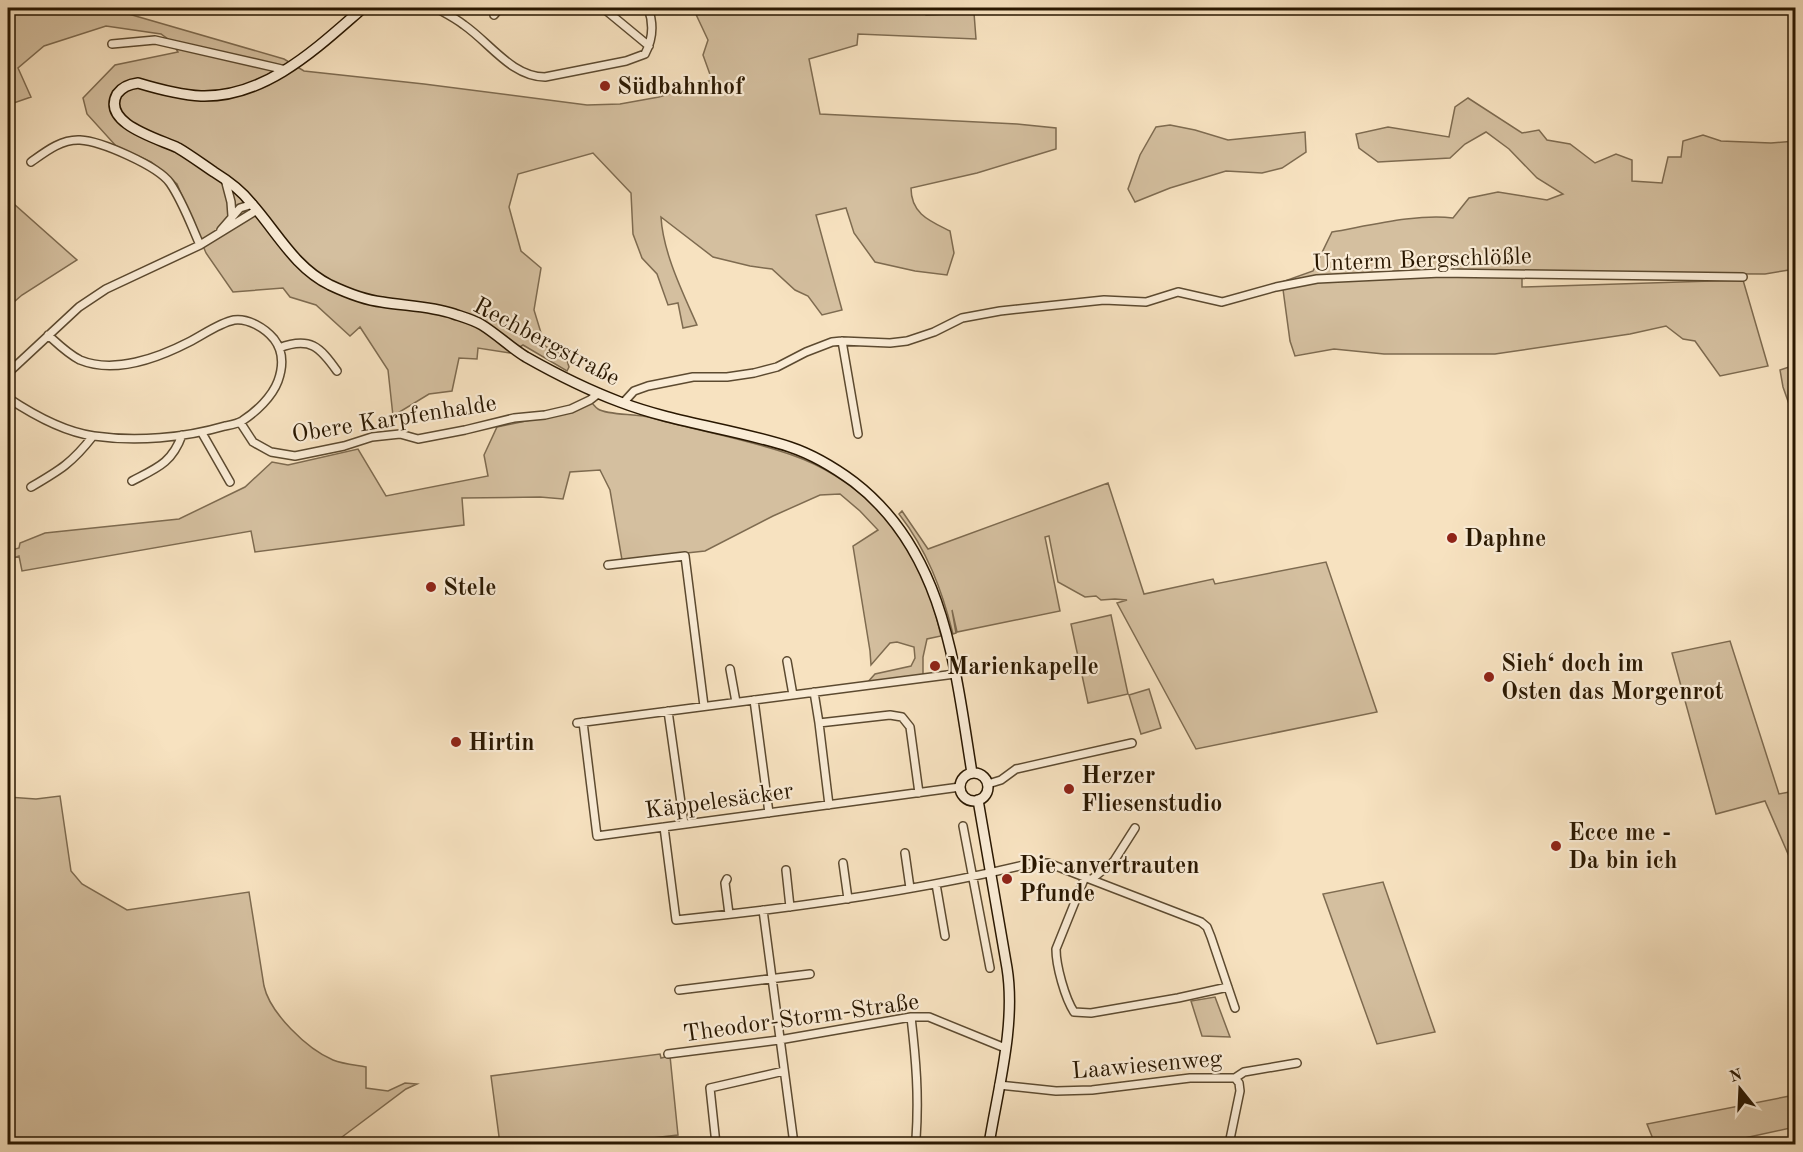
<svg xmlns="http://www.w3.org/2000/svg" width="1803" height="1152" font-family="'Old Standard TT',serif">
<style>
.green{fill:#d4bf9f;stroke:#7e6b50;stroke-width:1.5}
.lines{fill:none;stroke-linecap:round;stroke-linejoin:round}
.street-casing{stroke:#5c4a30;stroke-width:10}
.secondary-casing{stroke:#291700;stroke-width:12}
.street{stroke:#faecd6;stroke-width:7}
.secondary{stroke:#faecd6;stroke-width:9}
.poi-dot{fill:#8f2418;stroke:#faecd6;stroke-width:2}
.labels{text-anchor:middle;stroke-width:4.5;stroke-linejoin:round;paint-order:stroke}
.poi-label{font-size:24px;font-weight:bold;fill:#291700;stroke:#faecd6;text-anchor:start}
.street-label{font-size:24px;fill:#291700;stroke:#faecd6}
</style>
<rect width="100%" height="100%" fill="#f7e2c0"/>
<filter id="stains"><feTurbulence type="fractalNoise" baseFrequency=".00333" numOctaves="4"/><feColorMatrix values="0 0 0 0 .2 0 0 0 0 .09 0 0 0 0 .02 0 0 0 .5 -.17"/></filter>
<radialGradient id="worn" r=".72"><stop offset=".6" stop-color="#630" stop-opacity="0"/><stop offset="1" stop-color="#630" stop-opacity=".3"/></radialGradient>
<path class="green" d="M8 8H108L284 59 304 71 424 84 587 105 620 104 659 97 712 80 703 55 708 40 693 8H923L926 15 974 13 976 39 858 34 857 45 809 59 820 114 1017 124 1056 128V149L977 173 911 188C911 214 930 221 950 231L954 253 947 275 915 271 875 262 854 233 846 208 816 215 842 310 822 315 808 296 795 290 772 269 750 266 713 257 661 217C663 253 683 293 697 325L683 328 678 303 668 305 657 274 642 258 633 234 631 193 593 153 518 174 509 207 521 251 541 268 534 310 545 346 566 357 569 367 567 371 523 345 510 353 478 348 477 359 459 358 452 391 429 394 393 416 388 370 360 327 350 336 316 305 290 297 283 288 233 292 206 253 177 184 151 162 116 146 87 114 83 98 115 65 178 52 172 42 161 34 106 26 44 46 18 68 31 97 8 105Z
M1468 98 1522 133 1539 130 1547 140 1570 144 1595 163 1616 154 1632 160V181L1662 183 1668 157H1681L1683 141 1703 135 1721 141 1771 143 1795 141V269L1765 274 1522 273V287L1743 280 1768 366 1720 376 1695 341 1683 339 1666 326 1630 334 1495 354H1384L1334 349 1295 356 1290 341 1282 282 1313 271 1332 232C1367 226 1419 213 1453 218L1469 198 1498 192 1547 200 1563 194 1537 178 1509 149 1486 132 1465 144 1450 158 1378 162 1359 148 1356 134 1388 127 1449 137 1455 107Z
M1170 125 1195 130 1228 140 1305 132 1306 152 1282 168 1262 173 1226 171 1170 188 1135 202 1128 189 1140 155 1156 127Z
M8 194 14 204 77 260 22 295 8 307Z
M1795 365H1796L1795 421 1783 387 1780 370Z
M592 403C594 405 596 408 598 409 609 416 638 413 652 418 699 431 747 439 792 455 852 476 903 524 926 584 932 601 937 618 941 636L927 639 923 657V676L866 684 875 674 911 666 915 658 914 647 897 642 890 643 871 665 870 651 853 546 878 530 860 511 840 494 820 495 773 516 705 551 622 560 610 490 600 470 570 472 563 499 540 497 462 498 464 525 255 552 251 531 22 571 19 556 8 560V551L19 548 20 543 45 533 179 519 245 487 272 462 288 465 358 449 386 496 488 476 484 455 497 427 545 417Z
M1108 483 1144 594 1213 579 1215 584 1326 562 1377 712 1196 749 1117 603 1127 600 1115 599 1101 600 1096 596 1085 597 1058 582 1049 536 1045 537 1060 611 957 632 952 610 956 633 953 634C942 590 927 550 899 514L902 511 928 549Z
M1111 615 1128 694 1088 703 1071 624Z
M1730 641 1779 794 1795 791V870L1765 801 1716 814 1672 653Z
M1149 689 1161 728 1141 734 1129 695Z
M60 796 71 871 82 884 127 910 249 892 264 986C270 1013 307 1049 333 1060 343 1064 355 1065 366 1067V1088L388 1091 405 1083 417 1084 406 1089 338 1140V1144H8V797L36 799Z
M1383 882 1435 1032 1377 1044 1323 894Z
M1215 997 1230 1037 1202 1036 1191 1001Z
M660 1054 661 1058 670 1056 678 1135 600 1144H500L491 1076Z
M1795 1095V1127L1717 1144H1655L1647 1124Z"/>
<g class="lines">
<g class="street-casing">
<path id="street" d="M436 8C445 13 455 18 464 25 490 43 512 77 545 77L626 61 645 54C653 39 654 24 648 8
M603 8 649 46
M494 15 500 8
M112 44 155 40 286 70
M31 162C45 152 61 139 80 140 101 141 158 166 170 183 183 202 191 225 200 245
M225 179 231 202 232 216
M221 230 240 208 253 204
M842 341 858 434
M279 348C310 336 320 347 337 371
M8 373 79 307 106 289 200 245 257 210
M8 398C32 414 64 432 94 436 136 442 184 438 225 426 230 425 237 424 242 421 256 412 272 397 278 381 283 367 284 352 274 339 265 328 248 318 234 320 219 323 203 335 189 342 158 358 114 374 80 360 68 354 58 344 48 335
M623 403 634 391 648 386 693 377H727L754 373 777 367 806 352 832 342 842 341 890 343 907 341 934 332 962 318 1000 311 1104 300 1146 302 1178 292 1222 302 1276 287 1317 279 1441 273 1743 277
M240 422 253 442 271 452 295 456 344 446 372 437 400 434 418 439 465 430 514 418 545 415 571 409 590 400 599 393
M202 433 230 482
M132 481C157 468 172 463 182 435
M31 487C60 470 72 463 93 436
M608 565 685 556 704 706
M787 661 793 695
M730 669 736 702
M814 692 819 723
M754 700 769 813
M668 711 684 824
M583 722 597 836 960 787
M577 723 955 674
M988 784 1001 780 1016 769 1132 743
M829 805 819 723 890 715 902 717 910 727 919 793
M963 826 990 968
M664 827 676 920C795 908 913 892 1028 864L1048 863 1201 922 1207 927 1211 937 1235 1008
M905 853 910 888
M843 863 848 899
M786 870 790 907
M1085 877 1056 949C1056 966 1065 998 1074 1012L1091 1013 1178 998 1228 987
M727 879 725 883 729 914
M1092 879 1114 861 1135 828
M936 884 945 936
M763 910 794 1144
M679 990 810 974
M911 1017C916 1060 919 1096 916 1139
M668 1054 779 1040 911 1017H929L1005 1048
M999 1085 1056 1091 1092 1090 1190 1078H1235L1244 1072 1297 1063
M716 1144 710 1088 784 1071
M1229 1144 1240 1091 1239 1083 1235 1078"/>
</g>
<g class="secondary-casing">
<path id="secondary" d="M363 8C318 47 266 98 201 96 180 95 158 89 138 83 130 84 122 87 117 94 101 124 160 139 178 148 190 155 202 164 214 172 227 180 241 190 251 203 277 232 294 267 330 285 347 293 364 300 382 302 406 306 431 306 454 314 463 317 474 320 482 325 498 335 511 348 526 357 556 374 588 390 620 402 675 423 735 429 790 447 814 455 835 468 854 482 945 552 955 668 972 773
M960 787a14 14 0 1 1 28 0a14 14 0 1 1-28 0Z
M978 800 1007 968C1016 1024 998 1089 989 1144"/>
</g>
<use href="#street" class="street"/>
<use href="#secondary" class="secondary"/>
</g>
<g class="poi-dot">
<circle cx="605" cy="86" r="6"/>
<circle cx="1452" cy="538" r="6"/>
<circle cx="431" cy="587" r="6"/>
<circle cx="935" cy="666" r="6"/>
<circle cx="1489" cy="677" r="6"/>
<circle cx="456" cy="742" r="6"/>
<circle cx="1069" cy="789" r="6"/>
<circle cx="1556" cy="846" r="6"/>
<circle cx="1007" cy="879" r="6"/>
</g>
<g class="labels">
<g class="poi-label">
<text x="617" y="94">Südbahnhof</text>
<text x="1464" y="546">Daphne</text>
<text x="443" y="595">Stele</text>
<text x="1501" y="671">Sieh‘ doch im<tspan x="1501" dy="28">Osten das Morgenrot</tspan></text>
<text x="947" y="674">Marienkapelle</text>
<text x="468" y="750">Hirtin</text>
<text x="1081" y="783">Herzer<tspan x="1081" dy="28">Fliesenstudio</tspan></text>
<text x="1568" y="840">Ecce me -<tspan x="1568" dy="28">Da bin ich</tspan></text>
<text x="1019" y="873">Die anvertrauten<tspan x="1019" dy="28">Pfunde</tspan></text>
</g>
<g class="street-label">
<text transform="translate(1422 259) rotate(-2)" y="8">Unterm Bergschlößle</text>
<text transform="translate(547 341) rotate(28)" y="8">Rechbergstraße</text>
<text transform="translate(394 418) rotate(-9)" y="8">Obere Karpfenhalde</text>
<text transform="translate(719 800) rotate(-8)" y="8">Käppelesäcker</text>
<text transform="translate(801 1017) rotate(-8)" y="8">Theodor-Storm-Straße</text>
<text transform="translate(1147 1064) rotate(-5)" y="8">Laawiesenweg</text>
</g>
</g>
<rect width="1803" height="1152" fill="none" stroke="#f7e2c0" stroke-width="30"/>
<rect x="9" y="9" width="1785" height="1134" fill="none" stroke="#291700" stroke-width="3"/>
<rect x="15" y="15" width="1773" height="1122" fill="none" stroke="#291700" stroke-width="1.5"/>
<g transform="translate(1740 1089) rotate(342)" stroke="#faecd6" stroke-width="4.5" paint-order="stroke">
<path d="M0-4.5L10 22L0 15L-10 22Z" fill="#291700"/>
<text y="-9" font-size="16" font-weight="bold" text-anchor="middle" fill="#291700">N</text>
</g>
<rect width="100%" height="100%" filter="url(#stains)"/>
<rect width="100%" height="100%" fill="url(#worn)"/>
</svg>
